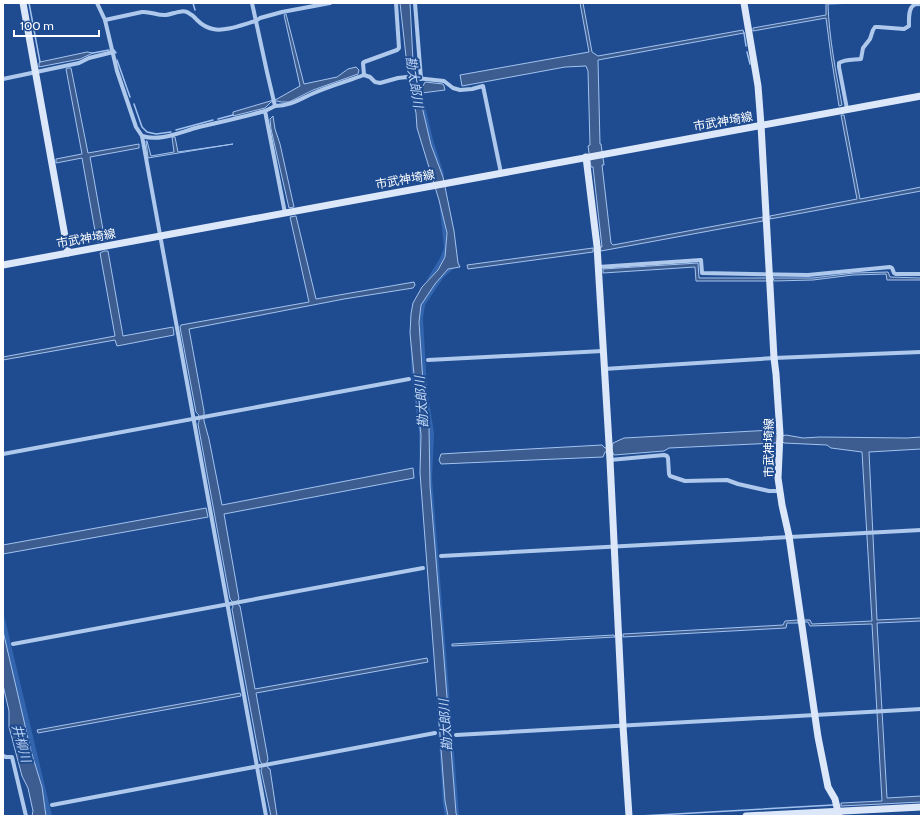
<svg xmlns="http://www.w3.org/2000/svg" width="924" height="819" font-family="Cabin,'Noto Sans JP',sans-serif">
<rect width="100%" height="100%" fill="#1f4c91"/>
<g fill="#3265ae">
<polygon points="422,93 433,140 444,174 443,177 431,145 420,98"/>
<path d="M439,200C444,222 454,250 438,270C435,274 430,278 426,281L440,258L444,248Z"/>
<polygon points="454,268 443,278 425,305 423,318 427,389 434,433 432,479 459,816 457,816 456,813 443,646 430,486 429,428 423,383 419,322 421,305 435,284 448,269"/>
<polygon points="410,333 415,385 421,435 420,473 419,432 412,380"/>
<polygon points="3,611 52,816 46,816 42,787 31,751 3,631"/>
<polygon points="434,659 445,801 448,816 445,816 443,804"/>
</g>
<g fill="#3d5d90" stroke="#a3c3ef">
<polygon points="400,3 410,3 413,61 415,77 418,87 421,88 423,86 425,82 443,84 444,86 445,90 422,93 420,98 431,145 443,177 454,231 458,263 460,267 448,269 435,284 421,305 419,322 423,383 429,428 430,486 443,646 456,813 457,816 448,816 445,801 420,473 421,435 415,385 410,333 411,314 413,303 422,287 438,270 445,257 447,233 439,200 417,128 416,113 409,83"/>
<polygon points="580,3 583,3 592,52 598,56 743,30 744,33 598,60 600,144 601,144 604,165 602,165 611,243 613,245 763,217 763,221 601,251 600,247 602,247 593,167 591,167 588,146 590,145 588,71 586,66 565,67 462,86 460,75 589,52"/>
<path d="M826,3H858L828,4C829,38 836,72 842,105L839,106L831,56L826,18L753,31V28L826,15Z"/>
<polygon points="286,14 304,84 337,77 348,69 356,67 359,70 358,74 313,90 289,102 281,102 277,101 271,102 265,108 233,116 233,112 277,99 300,86 284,15"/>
<polygon points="87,52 93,53 80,59 39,67 39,63 40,62"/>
<polygon points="68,68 71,68 88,153 139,144 139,148 90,157 105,241 97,242 82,158 56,163 56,159 82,154 66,69"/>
<polygon points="841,115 844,115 860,199 921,187 921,191 770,219 770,216 857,199"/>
<polygon points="273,116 275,129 280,144 294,207 289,208 271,129 270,119"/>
<polygon points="172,137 175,137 178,152 233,144 148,158 146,141 147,141 151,156 174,152"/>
<path d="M296,216L316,299L414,282L415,285L413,288L344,299L189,329L204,411V421L209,439L222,505L413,468L414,478L224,514L239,599L238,600L239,606H240L255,689L427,658L428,662L256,693L268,759L267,762L268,768L270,769L277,816H271L261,770C263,767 262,763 260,761L232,609L233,607L232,601L230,599L198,424C200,420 200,415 196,412L180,327L181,325L309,302L290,217Z"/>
<polygon points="593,248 593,252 468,269 467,265"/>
<polygon points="104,251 108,251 123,336 173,327 174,335 117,346 115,340 3,360 3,357 115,336 100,253"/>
<polygon points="698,263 699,278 767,278 767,281 696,281 695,267 603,273 603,269"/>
<polygon points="888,272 890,277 921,278 921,280 887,280 886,274 853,275 813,280 774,281 773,278 813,278 854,273"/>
<polygon points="773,430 778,435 782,436 786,435 803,438 820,437 907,438 921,437 921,449 869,452 877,620 921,618 921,621 877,623 887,798 921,796 921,802 841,806 841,803 882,801 872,624 810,626 808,622 805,622 804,620 810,620 812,624 872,621 862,452 831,448 827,445 784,443 782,441 777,441 776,443 669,448 664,451 614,455 612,451 605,452 603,457 441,464 439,460 441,454 457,453 602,445 605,448 612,447 613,443 624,438"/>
<polygon points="206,508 208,517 3,554 3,545"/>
<polygon points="798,620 798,623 787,623 786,628 623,637 623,634 783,625 785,621"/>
<polygon points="3,631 31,751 42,787 46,816 32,816 33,811 28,788 22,776 9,727 9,711 3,685"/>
<polygon points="614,635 615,637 452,646 452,644"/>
<polygon points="240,693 241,696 38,733 37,730"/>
</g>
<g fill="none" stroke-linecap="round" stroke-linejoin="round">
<g stroke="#a3c3ef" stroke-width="1.5">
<polyline points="29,3 40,62"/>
<polyline points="193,3 195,10"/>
<polyline points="744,33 746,46"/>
<polyline points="114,50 116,53"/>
<polyline points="747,52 750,64"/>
<polyline points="93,53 109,50"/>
<polyline points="117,60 130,97"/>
<polyline points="134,104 142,127 147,132 156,134 171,132"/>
<polyline points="218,119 233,115"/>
<polyline points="176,130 213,120"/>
<polyline points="640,816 833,805"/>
</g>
<g stroke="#afc9ed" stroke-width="4">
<polyline points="97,3 105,20 117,71 136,127 142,136 266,816"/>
<polyline points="252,3 267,72 275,106 265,111 285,213"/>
<polyline points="415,3 421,79"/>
<path d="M105,20L142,12C150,11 158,16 166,15C174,14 183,8 190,14C193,15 195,18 197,20C201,24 208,28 213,29C225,32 244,24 256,21L260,18L282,12L330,3"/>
<polyline points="364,75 363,63 364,62 397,50 399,48 396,3"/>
<polyline points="3,79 79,63 89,58 113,52"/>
<path d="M275,106C291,106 300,99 314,93C330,86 348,81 364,75L370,77L375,82L380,83L398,78L407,77L444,81L453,88L460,90L472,89L483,86L501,173"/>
<path d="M847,109L839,67V63C845,59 854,60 861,59L863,48L870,39L873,30L875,27H878L904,29L909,26C909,20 908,8 914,5C915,4 919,4 921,4"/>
<path d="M142,136C160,142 180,132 199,127C221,122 243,117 265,111"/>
<polyline points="598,267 701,260 702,273 808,275 890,267 892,268 894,273 896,274 921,274"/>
<polyline points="428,360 603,351"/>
<polyline points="604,369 774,358 921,352"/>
<polyline points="3,454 409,379"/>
<polyline points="610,460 664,455 667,456 668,458 669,474 670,476 685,481 727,480 738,484 769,491 779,491"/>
<polyline points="441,556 921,530"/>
<polyline points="13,644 423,568"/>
<polyline points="456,735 921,709"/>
<polyline points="3,756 6,757 12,757 26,816"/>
<polyline points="52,805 435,733"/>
</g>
<g stroke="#dce8fa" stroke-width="7">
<polyline points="23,3 68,253"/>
<polyline points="744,3 758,86 761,125 774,358 776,374 780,434 778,478 782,505 789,536 818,737 828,787 835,799 839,816"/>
<polyline points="586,157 597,246 610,460 623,726 629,816"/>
<polyline points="3,265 921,96"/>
<polyline points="746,816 921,807"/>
</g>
</g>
<g text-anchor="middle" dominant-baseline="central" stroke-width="4" stroke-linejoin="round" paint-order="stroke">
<g font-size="12" fill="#fff" stroke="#1f4c91">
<text transform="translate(723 121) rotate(-10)">市武神埼線</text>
<text transform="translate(405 179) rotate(-10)">市武神埼線</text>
<text transform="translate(86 238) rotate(-10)">市武神埼線</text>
<text transform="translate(768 448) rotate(-90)">市武神埼線</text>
</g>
<g font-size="13" font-style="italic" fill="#bcd3f4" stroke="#1f4c91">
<text transform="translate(415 82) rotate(81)">勘太郎川</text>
<text transform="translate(421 402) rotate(-94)">勘太郎川</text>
<text transform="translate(445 725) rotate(-94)">勘太郎川</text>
<text transform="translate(22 743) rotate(75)">井柳川</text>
</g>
</g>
<rect width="924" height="819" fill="none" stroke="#ffffff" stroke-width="8"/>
<path d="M14 30v6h85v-6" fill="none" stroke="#ffffff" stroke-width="2"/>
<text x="20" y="30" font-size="12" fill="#ffffff" stroke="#1f4c91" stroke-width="3" paint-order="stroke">100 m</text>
</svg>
